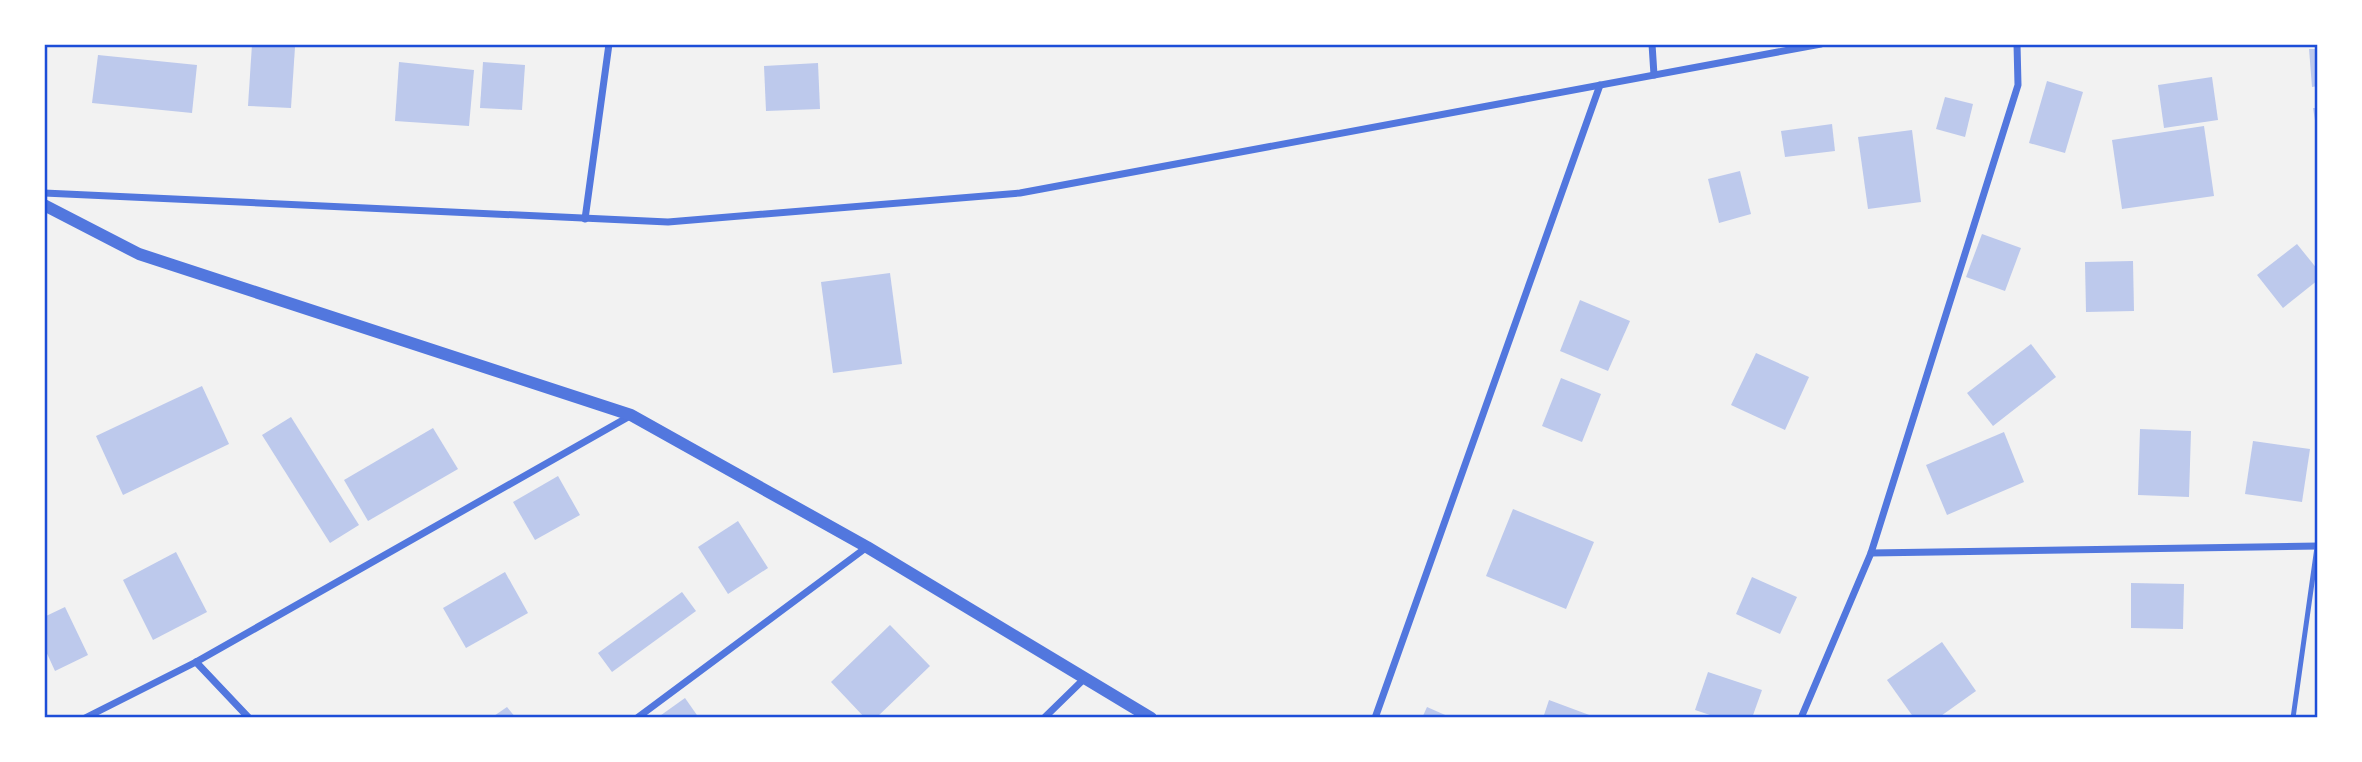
<svg xmlns="http://www.w3.org/2000/svg" width="2362" height="762" font-family="'IBM Plex Sans',sans-serif">
<rect width="100%" height="100%" fill="#f2f2f2"/>
<g fill="#bdc9ec">
<polygon points="252,44 295,47 291,108 248,106"/>
<polygon points="2309,49 2318,49 2318,86 2312,87"/>
<polygon points="98,55 197,65 192,113 92,103"/>
<polygon points="399,62 474,70 469,126 395,121"/>
<polygon points="483,62 525,65 522,110 480,108"/>
<polygon points="818,63 820,109 766,111 764,66"/>
<polygon points="2212,77 2218,120 2164,128 2158,85"/>
<polygon points="2047,81 2083,92 2065,153 2029,143"/>
<polygon points="1945,97 1973,104 1965,137 1936,129"/>
<polygon points="2313,108 2318,108 2318,133 2317,133"/>
<polygon points="1832,124 1835,151 1785,157 1781,131"/>
<polygon points="2204,126 2214,196 2122,209 2112,140"/>
<polygon points="1912,130 1921,202 1868,209 1858,137"/>
<polygon points="1740,171 1751,214 1719,223 1708,179"/>
<polygon points="1982,234 2021,248 2005,291 1966,277"/>
<polygon points="2297,244 2318,270 2318,280 2283,308 2257,275"/>
<polygon points="2133,261 2134,311 2086,312 2085,262"/>
<polygon points="890,273 902,364 833,373 821,282"/>
<polygon points="1580,300 1630,321 1608,371 1560,351"/>
<polygon points="2031,344 2056,377 1993,426 1967,393"/>
<polygon points="1756,353 1809,377 1785,430 1731,405"/>
<polygon points="1561,378 1601,394 1582,442 1542,426"/>
<polygon points="202,386 229,444 123,495 96,436"/>
<polygon points="291,417 359,525 330,543 262,435"/>
<polygon points="433,428 458,469 368,521 344,480"/>
<polygon points="2140,429 2191,431 2189,497 2138,495"/>
<polygon points="2004,432 2024,482 1947,515 1926,465"/>
<polygon points="2253,441 2310,449 2302,502 2245,494"/>
<polygon points="558,476 580,515 535,540 513,502"/>
<polygon points="1513,509 1594,542 1566,609 1486,576"/>
<polygon points="738,521 768,568 728,594 698,547"/>
<polygon points="176,552 207,612 153,640 123,580"/>
<polygon points="505,572 528,613 466,648 443,608"/>
<polygon points="1752,577 1797,597 1780,634 1736,614"/>
<polygon points="2131,583 2184,584 2183,629 2131,628"/>
<polygon points="682,592 696,611 612,672 598,653"/>
<polygon points="65,607 88,655 55,671 44,647 44,617"/>
<polygon points="890,625 930,666 876,718 865,718 831,682"/>
<polygon points="1942,642 1976,691 1938,718 1914,718 1887,680"/>
<polygon points="1708,672 1762,690 1752,718 1719,718 1695,710"/>
<polygon points="685,698 699,718 657,718"/>
<polygon points="1549,700 1592,716 1591,718 1543,718"/>
<polygon points="507,707 516,718 491,718"/>
<polygon points="1427,707 1452,718 1422,718"/>
</g>
<g fill="none" stroke-linecap="round" stroke-linejoin="round">
<polyline stroke="#5277de" stroke-width="5" points="2293,718 2318,540"/>
<g stroke="#5277de" stroke-width="7">
<polyline points="1652,44 1654,75"/>
<polyline points="44,193 668,222 1020,193 1821,44"/>
<polyline points="585,219 609,44"/>
<polyline points="1871,553 2318,546"/>
<polyline points="196,662 249,718"/>
<polyline points="85,718 196,662 630,416"/>
<polyline points="637,718 867,547"/>
<polyline points="1044,718 1085,678"/>
<polyline points="1375,718 1600,85"/>
<polyline points="1801,718 1871,553 2018,85 2017,44"/>
</g>
<polyline stroke="#5277de" stroke-width="12" points="44,205 139,254 631,415 867,547 1151,718"/>
</g>
<rect width="2362" height="762" fill="none" stroke="#ffffff" stroke-width="91"/>
<rect x="46" y="46" width="2270" height="670" fill="none" stroke="#1d4ed8" stroke-width="2.5"/>
</svg>
